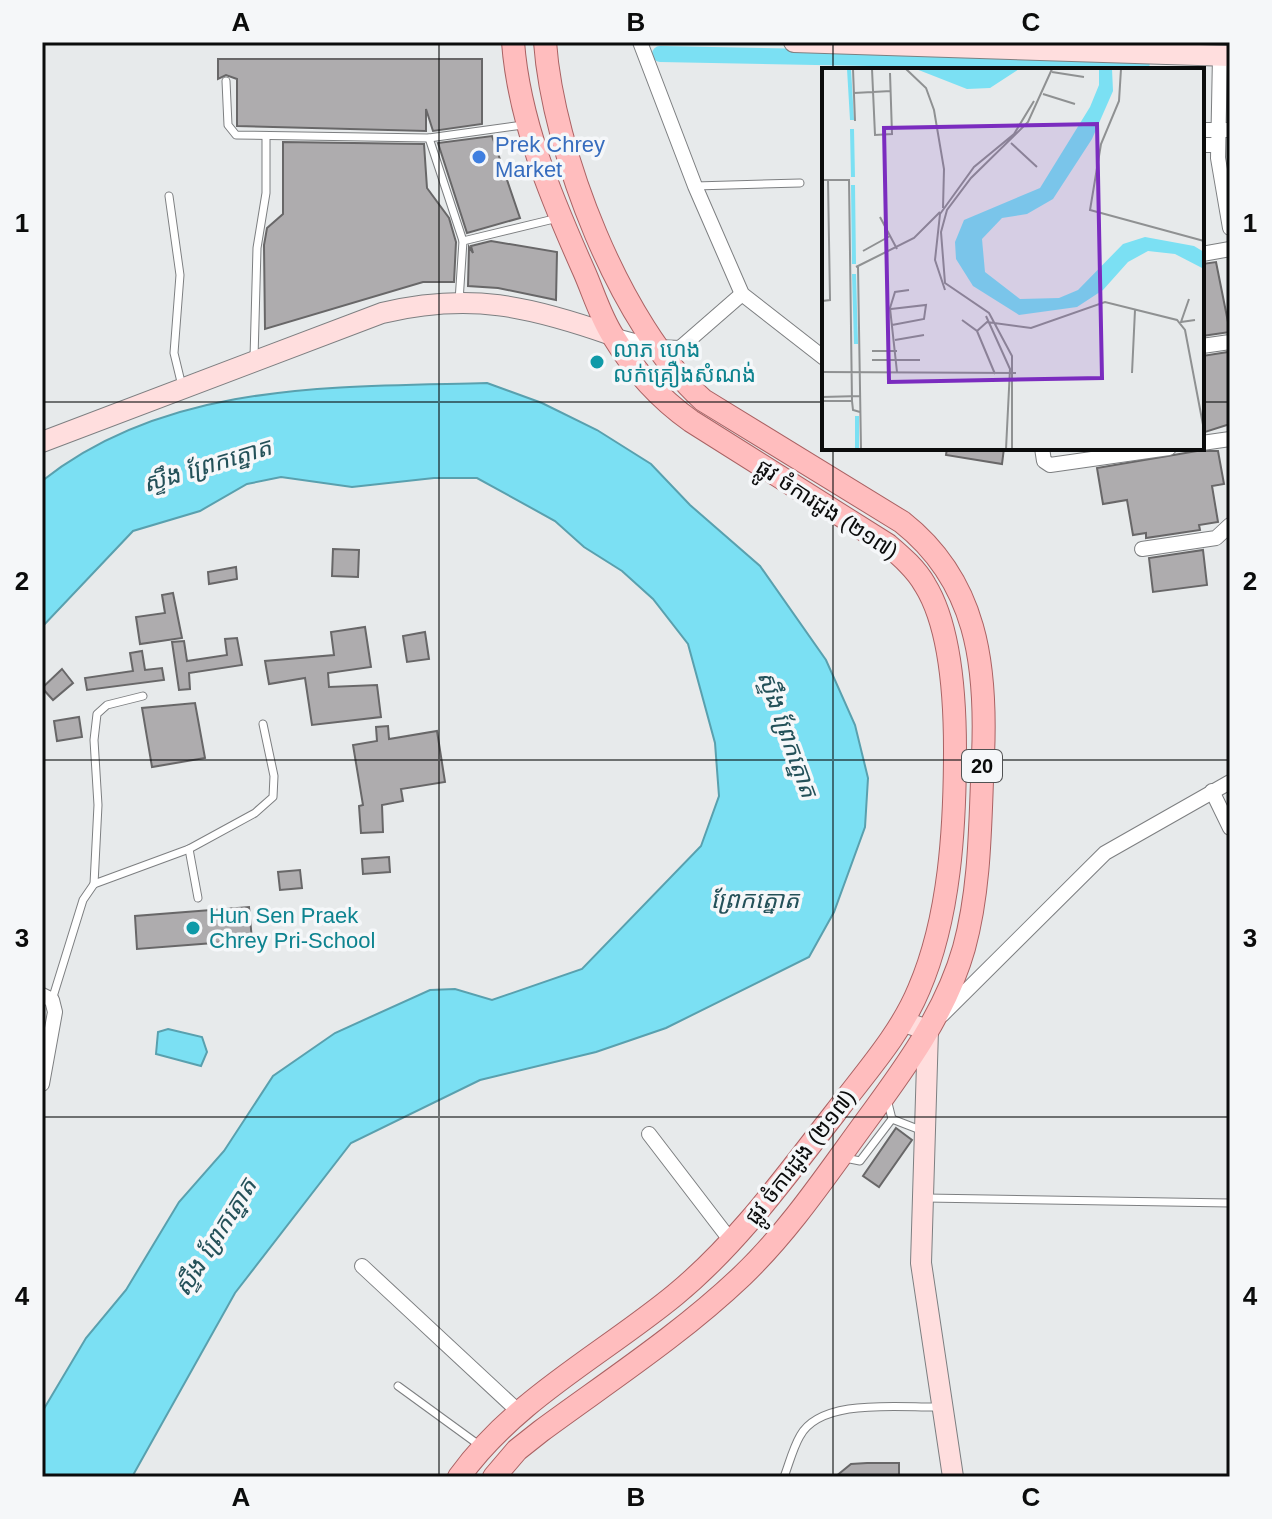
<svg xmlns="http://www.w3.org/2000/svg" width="1272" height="1519" font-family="Helvetica,'Noto Sans Khmer',sans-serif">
<rect width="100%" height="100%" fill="#e7eaeb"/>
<g fill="#7be0f3" stroke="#59a0ae" stroke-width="2">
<path d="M487,383L542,403L597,430L651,464L690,505L760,566L826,660L855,725L868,778L865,827L834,912L809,957L666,1028L596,1052L480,1080L351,1143L235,1293L132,1477H42V1412L86,1338L126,1290L179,1202L224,1151L273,1076L335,1033L430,990L455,989L492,1000L582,969L701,846L719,796L715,743L688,644L653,599L622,571L584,547L555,521L477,478H434L352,487L281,477L247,484L200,511L133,531L42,627V481C168,381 335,387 487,383Z"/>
<polygon points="168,1029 202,1037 207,1052 201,1066 156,1054 158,1032"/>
</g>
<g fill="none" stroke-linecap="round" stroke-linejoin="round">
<polyline stroke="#7be0f3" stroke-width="16" points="660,54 1142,63"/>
</g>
<g fill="#aeacae" stroke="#686768" stroke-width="2">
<polygon points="218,59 482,59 482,124 433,131 426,109 426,131 237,126 237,79 226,75 218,79"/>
<polygon points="492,136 520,218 467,233 438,143"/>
<polygon points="283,142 424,144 427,188 449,218 456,242 454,282 423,282 265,329 264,245 267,228 283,214"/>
<polygon points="491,241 557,252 556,300 498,288 468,286 469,247 473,253 471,246"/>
<polygon points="1216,262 1230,332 1202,336 1202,264"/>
<polygon points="1228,352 1230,424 1202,433 1202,356"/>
<polygon points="947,448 1004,448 1002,464 946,455"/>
<polygon points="1197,451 1218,451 1224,484 1212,486 1218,522 1199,525 1200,530 1146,538 1146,533 1133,535 1127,500 1103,504 1097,468"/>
<polygon points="333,549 359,550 358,577 332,576"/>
<polygon points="1203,550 1207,585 1153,592 1149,558"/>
<polygon points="236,567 237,579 209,584 208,572"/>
<polygon points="173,593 182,638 140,644 136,617 165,613 162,595"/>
<polygon points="365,627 371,667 328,673 329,687 377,685 381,717 312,725 305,678 269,684 265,661 334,655 331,632"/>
<polygon points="425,632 429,659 407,662 403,636"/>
<polygon points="237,638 242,665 189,673 190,689 179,690 172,642 184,641 187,661 227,655 225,639"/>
<polygon points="142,651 145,670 162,668 164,680 87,690 85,678 133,671 130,653"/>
<polygon points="62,669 73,683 53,700 42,688"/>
<polygon points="195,703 205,758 152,767 142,708"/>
<polygon points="79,717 82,737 57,741 54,721"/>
<polygon points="388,726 389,739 437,731 445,782 401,789 403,801 382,805 383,832 361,833 359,806 363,805 353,745 377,741 376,727"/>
<polygon points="389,857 390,872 363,874 362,859"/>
<polygon points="300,870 302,888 280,890 278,872"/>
<polygon points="249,907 252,940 137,949 135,916"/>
<polygon points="896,1128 912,1140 879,1187 863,1176"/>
<polygon points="867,1463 899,1463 899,1477 835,1477 851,1464"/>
</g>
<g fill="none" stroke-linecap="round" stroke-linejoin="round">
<g stroke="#7d7f81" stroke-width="9">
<g id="lane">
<polyline points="226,81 228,125 236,135 429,138 523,125"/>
<polyline points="429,138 463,241 459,301"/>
<polyline points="695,186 800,183"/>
<polyline points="169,196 180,275 174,353 182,386"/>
<polyline points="463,241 558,218"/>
<polyline points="254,358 257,248 266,193 266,137"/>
<polyline points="189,849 198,898"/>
<polyline points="94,884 98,805 94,740 97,714 107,705 143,696"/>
<polyline points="52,1000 83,900 94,884 189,849 255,813 273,797 274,776 263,724"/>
<polyline points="892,1119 923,1131"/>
<polyline points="845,1158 860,1161 892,1119 887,1099"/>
<polyline points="926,1198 1230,1203"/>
<polyline points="398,1386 479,1445"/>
<path d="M784,1477C789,1464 793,1448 800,1436C821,1397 902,1408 940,1407"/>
</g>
</g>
<g stroke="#7d7f81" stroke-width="16">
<g id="street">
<polyline points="640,42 695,186 742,294 824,358"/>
<polyline points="1220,56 1218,158 1230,228"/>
<polyline points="1202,130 1230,130"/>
<polyline points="1202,145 1218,145"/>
<polyline points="1202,254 1230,249"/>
<polyline points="612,335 657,347 680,348 742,294"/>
<polyline points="1202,346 1230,342"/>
<polyline points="1202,443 1230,439"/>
<polyline points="1042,448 1044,461 1050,465 1169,448"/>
<polyline points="1142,549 1216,538 1230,525"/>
<polyline points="1212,791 1230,828"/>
<polyline points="42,995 52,1000 55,1012 42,1084"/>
<polyline points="942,1015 1105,853 1230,782"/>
<polyline points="649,1134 731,1241"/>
<polyline points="362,1266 518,1411"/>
</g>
</g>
<g stroke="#7d7f81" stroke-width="22">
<g id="secondary">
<polyline points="794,42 1230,56"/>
<path d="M42,442L382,313C470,292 529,306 612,335"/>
<polyline points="904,1022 928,1030 921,1263 953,1477"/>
</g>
</g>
<g stroke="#aa6263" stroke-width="24">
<g id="primary">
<path d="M459,1477C515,1399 602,1355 675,1295C738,1243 785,1177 835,1113C865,1073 900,1035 919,989C950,917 955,827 955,750C955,702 951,627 925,585C916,569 902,557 888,545L691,421C660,399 633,369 613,336C600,316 593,291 583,269C551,197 519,121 513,42"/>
<path d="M494,1477L517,1450L541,1431C609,1381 681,1334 742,1276C790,1230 827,1174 866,1121C905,1068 946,1012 964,948C981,886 980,820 983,756C987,665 977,581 902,522L703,400C620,325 553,152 545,42"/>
</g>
</g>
<use href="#lane" stroke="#fff" stroke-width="7"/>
<use href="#street" stroke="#fff" stroke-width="14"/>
<use href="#secondary" stroke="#ffdede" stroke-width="20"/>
<use href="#primary" stroke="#ffbdbe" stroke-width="22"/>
</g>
<path fill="none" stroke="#0b0c0c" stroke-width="2" stroke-opacity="0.55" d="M439,42V1477M833,42V70M42,402H824M1202,402H1230M833,448V1477M42,760H1230M42,1117H1230"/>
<circle fill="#3f7fe0" stroke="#f5f7f9" stroke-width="3" cx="479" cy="157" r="8"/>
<g fill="#0f9aa8" stroke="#f5f7f9" stroke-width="3">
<circle cx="597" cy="362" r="8"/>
<circle cx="193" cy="928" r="8"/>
</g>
<g text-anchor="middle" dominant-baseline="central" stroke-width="7" stroke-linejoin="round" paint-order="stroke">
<rect fill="#f5f7f9" stroke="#515253" stroke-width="2" x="962" y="750" width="40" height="32" rx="6"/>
<g font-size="20" font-weight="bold" fill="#0b0c0c">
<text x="982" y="766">20</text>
</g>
<g font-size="22" fill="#366cbe" stroke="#f5f7f9" text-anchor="start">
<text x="495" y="144">Prek Chrey<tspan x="495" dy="25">Market</tspan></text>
</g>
<g font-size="22" fill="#0d838f" stroke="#f5f7f9" text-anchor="start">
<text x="613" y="349">លាភ ហេង<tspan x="613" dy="25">លក់គ្រឿងសំណង់</tspan></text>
<text x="209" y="915">Hun Sen Praek<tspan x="209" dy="25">Chrey Pri-School</tspan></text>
</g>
<g font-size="22" fill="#0b0c0c" stroke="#f5f7f9">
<text transform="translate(827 509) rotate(33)">ផ្លូវ ចំការដូង (២១៧)</text>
<text transform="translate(800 1157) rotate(-52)">ផ្លូវ ចំការដូង (២១៧)</text>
</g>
<g font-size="24" font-style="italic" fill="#245159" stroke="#f5f7f9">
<text transform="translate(207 465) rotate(-17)">ស្ទឹង ព្រែកត្នោត</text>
<text transform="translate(788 734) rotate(70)">ស្ទឹង ព្រែកត្នោត</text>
<text x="755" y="899">ព្រែកត្នោត</text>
<text transform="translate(215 1237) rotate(-58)">ស្ទឹង ព្រែកត្នោត</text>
</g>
</g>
<g transform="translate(822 68)">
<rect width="382" height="382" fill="#e7eaeb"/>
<path d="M94,1H197L168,20L145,21ZM277,1H290L291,23L270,71L231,131L205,146L180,150L160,171L163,204L198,231L237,230L256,222L301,176L323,169L372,178L382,184V201L353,186L326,183L306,194L281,222L255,239L197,247L151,218L134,191L133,174L142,152L218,120L268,39L277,17Z" fill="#7be0f3"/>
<path fill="none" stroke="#7be0f3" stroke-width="4" d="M27,1L30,52M30,61L31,109M31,117L32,196M32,206L34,276M35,348V381"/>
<path fill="none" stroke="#8f9192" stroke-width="2" d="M31,1L33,53M50,1L53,67L70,66L68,5M84,1L104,20L112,42L122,101L121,140M299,1L297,33L279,76L268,142L382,173M230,4L262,9M32,25L69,23M221,26L253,36M189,75L215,99M0,112H27L30,333L31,342L38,344M58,149L75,181M41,183L68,168M34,199L92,170L118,144M36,199L39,381M123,222L113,192L118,146L152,99L192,66L212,33M367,231L359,254L373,252M0,233L8,232L6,112M69,241L104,237L102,251L70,257M164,248L188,301L184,381M140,252L155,263L173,306M155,263L165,254L209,260L283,234L355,252L363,262L382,362M73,272L102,267M50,283H75M50,292H98M0,304L194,305M75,304L68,240L73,224L87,222M310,305L313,242M0,329L38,328M0,333H31M190,381V288L167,245L123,215L119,164L125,142L149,110L206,54L230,1"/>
<path fill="#7b2cbf" fill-opacity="0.15" stroke="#7b2cbf" stroke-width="4" d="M275,56L280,310L67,314L62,60Z"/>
<rect width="382" height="382" fill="none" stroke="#0b0c0c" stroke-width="4"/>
</g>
<rect width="1272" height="1519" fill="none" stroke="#f5f7f9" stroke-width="88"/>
<rect x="44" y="44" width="1184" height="1431" fill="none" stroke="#0b0c0c" stroke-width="3"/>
<g font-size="26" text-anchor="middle" font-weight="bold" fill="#0b0c0c">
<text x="241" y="31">A</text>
<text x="636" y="31">B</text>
<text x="1031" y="31">C</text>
<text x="22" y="232">1</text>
<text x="1250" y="232">1</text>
<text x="22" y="590">2</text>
<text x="1250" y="590">2</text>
<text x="22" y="947">3</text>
<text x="1250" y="947">3</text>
<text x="22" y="1305">4</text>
<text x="1250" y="1305">4</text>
<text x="241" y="1506">A</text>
<text x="636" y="1506">B</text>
<text x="1031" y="1506">C</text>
</g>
</svg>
